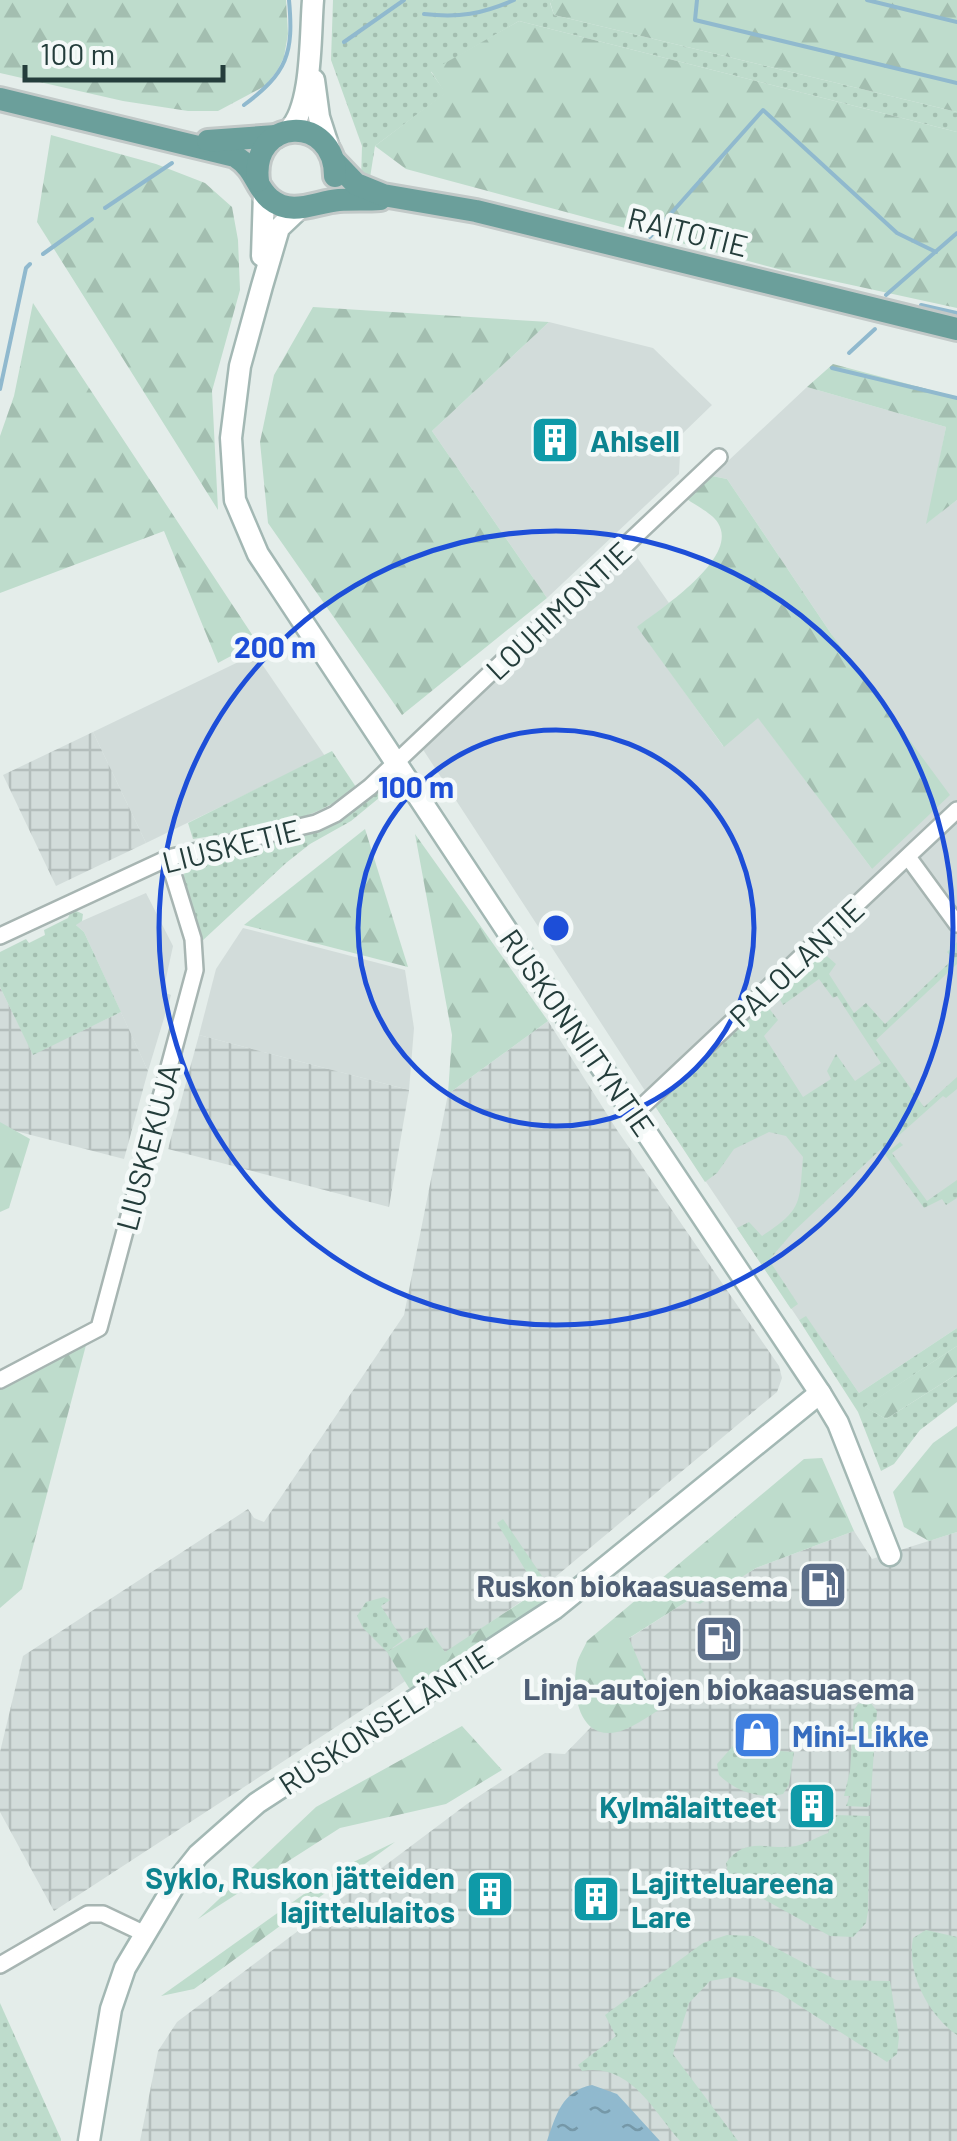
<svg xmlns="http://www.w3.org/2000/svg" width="957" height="2141" font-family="Barlow,sans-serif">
<defs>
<pattern id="industrial-grid" width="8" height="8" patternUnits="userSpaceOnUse" patternTransform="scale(2.5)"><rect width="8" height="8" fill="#d2dcda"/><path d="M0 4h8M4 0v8" fill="none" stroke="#b4bebc"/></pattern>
<pattern id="grass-dots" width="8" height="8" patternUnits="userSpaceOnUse" patternTransform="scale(2.5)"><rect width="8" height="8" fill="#bedccc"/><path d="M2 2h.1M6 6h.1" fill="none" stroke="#a3beb0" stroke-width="1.8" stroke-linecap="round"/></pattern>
<pattern id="forest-firs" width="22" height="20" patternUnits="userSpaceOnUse" patternTransform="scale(2.5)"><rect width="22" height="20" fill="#bedccc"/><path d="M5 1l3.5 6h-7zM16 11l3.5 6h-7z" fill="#a3beb0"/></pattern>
<pattern id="water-ripples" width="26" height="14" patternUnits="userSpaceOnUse" patternTransform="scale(2.5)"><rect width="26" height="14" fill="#90b9ce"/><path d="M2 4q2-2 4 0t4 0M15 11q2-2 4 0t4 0" fill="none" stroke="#7598a8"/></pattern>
</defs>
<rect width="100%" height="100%" fill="#e4edea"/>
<g fill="#d2dcda">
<polygon points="549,322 653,348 712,405 681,435 679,474 547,598 432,431"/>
<polygon points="807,387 946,427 928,522 957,500 957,1328 859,1393 806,1317 799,1320 655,1106 422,748 632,550 669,603 638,627 723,746 758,717 872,869 832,635 727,479 712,476"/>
<polygon points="255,654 325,756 146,843 93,732"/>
<polygon points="146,893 173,946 163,992 171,995 148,1071 84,932 75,924"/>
<polygon points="243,928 405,970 414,1028 409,1090 199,1035 216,969"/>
</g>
<g fill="url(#industrial-grid)">
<polygon points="93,732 146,843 56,886 3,775"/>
<polygon points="0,987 33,1054 121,1012 148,1071 124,1159 0,1127"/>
<polygon points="548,1021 617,1130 779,1366 782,1378 777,1392 548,1583 385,1695 54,1911 0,1812 0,1752 23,1656 248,1509 254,1518 264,1522 404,1315 448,1094"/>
<polygon points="199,1035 409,1090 389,1207 168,1149"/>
<polygon points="854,1531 872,1559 957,1532 957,2141 140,2141 158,2051 177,2022 467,1804 545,1753 565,1754 592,1726 652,1694 628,1639 689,1600 700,1603 756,1568"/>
</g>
<g fill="url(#grass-dots)">
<polygon points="333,0 553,0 550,3 554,15 957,112 957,132 519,21 431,72 446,93 375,146 369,184 361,181 362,146 331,60"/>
<path d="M332,751L356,787C311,826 250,829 193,839L188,823Z"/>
<path d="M384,784H396L351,821L310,844L286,863L201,942C194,918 174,880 190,858L298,838L327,826Z"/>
<polygon points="72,909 83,914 82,921 76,925 84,932 121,1012 33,1055 0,987 0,952 26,939 29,943 45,935 44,930 68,918"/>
<path d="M957,942V964L876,1040L924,1107L957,1077V1089L946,1098L943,1096L886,1147L890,1150L900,1142L903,1145L892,1153L927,1201L957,1180V1198L946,1205L942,1199L924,1208L881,1149L793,1232L769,1260L798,1304L791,1309L737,1228L749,1222L762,1236C803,1209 799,1204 803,1157L786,1136L769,1132L734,1149L717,1173L705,1182L655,1106L761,1004L768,1007L778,1020L764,1036L803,1097L831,1079L827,1071L836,1054L855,1081L881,1063L837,996L833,998L819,979L783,1005L775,991L820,950L836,964L829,974L854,1013L866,1003L885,1024L953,959L947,952Z"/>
<polygon points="806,1316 859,1393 957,1328 957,1346 865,1407 886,1419 957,1374 957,1402 920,1430 894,1464 881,1471 858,1412 799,1320"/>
<polygon points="384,1597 390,1600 381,1606 403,1640 387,1652 363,1628 357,1616 366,1602"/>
<polygon points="870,1702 877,1711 870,1805 867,1807 846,1806 850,1796 844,1796 850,1771 854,1710 858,1704"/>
<path d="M741,1737L753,1750L766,1738L780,1751L794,1752L789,1785L783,1794C761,1800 735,1791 719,1775L717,1764Z"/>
<path d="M835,1815L870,1816L868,1911L866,1923L853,1937L830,1936L729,1880L726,1863C746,1835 769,1851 796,1846C807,1843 818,1837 828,1833Z"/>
<path d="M926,1930L957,1937V2035C929,2016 906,1973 913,1938Z"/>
<path d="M727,1935L753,1936L836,1980L890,1981L899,2037L897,2054L887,2062L778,1992L733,1977L710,1981L689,2003L673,2054L738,2141H680C652,2109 630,2063 582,2071L578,2065L616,2036L605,2015L703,1943Z"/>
<polygon points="0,2003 61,2139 61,2141 0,2141"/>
</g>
<g fill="url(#forest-firs)">
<polygon points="0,0 286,0 288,34 284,57 277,71 265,86 218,111 188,111 123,101 0,73"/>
<polygon points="553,0 957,0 957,112 554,15 550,2"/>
<polygon points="519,21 957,132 957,308 778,269 406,169 375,146 445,93 431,71"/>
<polygon points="51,135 156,164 205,183 232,207 238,240 240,290 212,391 218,510 37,222"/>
<polygon points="33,303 257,642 218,663 164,531 0,593 0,436 14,396"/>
<polygon points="313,307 549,322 432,431 547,598 402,715 268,523 260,442 274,375"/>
<polygon points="833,364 957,397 957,500 926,524 946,427 807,387"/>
<path d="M712,476L727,479L832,635L950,795L872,869L758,718L724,747L637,627C660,609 740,558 718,523C712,513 696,506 687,499Z"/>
<polygon points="365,829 408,967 244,925"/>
<polygon points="415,834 548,1021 448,1094 452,1035"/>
<polygon points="0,1122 30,1139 9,1208 0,1212"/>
<polygon points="86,1345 22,1589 0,1608 0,1389"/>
<polygon points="957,1346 957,1374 886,1419 864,1407"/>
<polygon points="957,1426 957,1532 929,1541 904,1527 893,1492 933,1443"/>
<path d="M822,1458L854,1531L756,1568L700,1604L689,1600L629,1638L659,1710C647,1717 631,1729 617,1732C578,1741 571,1690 577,1663C579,1656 584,1648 587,1641L804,1459Z"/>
<polygon points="503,1519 557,1598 416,1690 409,1688 387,1652 427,1627 445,1652 538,1591 497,1523"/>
<polygon points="462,1726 502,1770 446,1804 340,1828 198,1919 316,1807"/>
<polygon points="395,1842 194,1989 161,1996 339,1869"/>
</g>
<path fill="url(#water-ripples)" d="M592,2085L617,2094L660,2141H547C556,2115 562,2091 592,2085Z"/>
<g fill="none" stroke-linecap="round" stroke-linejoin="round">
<g stroke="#90b9ce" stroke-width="4">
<polyline points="697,0 695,20 957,83"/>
<polyline points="867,0 957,22"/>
<path d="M424,14C459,18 482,14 514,0"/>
<polyline points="344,42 404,0"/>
<path d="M244,105C287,73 294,54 289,0"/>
<polyline points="105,208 172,163"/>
<polyline points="650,237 763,110 897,233 936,252"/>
<polyline points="43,254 92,219"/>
<polyline points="886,295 957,233"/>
<polyline points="921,305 957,313"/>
<polyline points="849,353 875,329"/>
<polyline points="832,368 957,398"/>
<polyline points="0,389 26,268 30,264"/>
</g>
<g stroke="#a7b5b2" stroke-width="20">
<g id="street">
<polyline points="908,857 957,924"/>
<polyline points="0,936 168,858 316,823 335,814 370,787 719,457"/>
<polyline points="634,1114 957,810"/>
<polyline points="0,1380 99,1328 195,970 193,939 168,858"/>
<polyline points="0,1965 88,1914 103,1914 143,1933"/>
</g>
</g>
<g stroke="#a3b8b4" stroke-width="25">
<g id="secondary">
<polyline points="314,80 319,117 330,151"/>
<path d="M288,131C313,108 310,34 313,0"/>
<polyline points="299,209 279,228 262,286 240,366 231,438 235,500 258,554 525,958 634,1114 820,1393 838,1423 890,1555"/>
<polyline points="262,256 264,193"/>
<polyline points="89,2141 111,2009 125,1968 175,1884 198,1855 257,1803 554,1609 820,1393"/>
</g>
</g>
<g stroke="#c2c9c8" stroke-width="28">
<g id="primary">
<path d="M0,99L235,156C257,170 254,185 270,199C292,217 315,202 339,200C353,199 366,200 380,199"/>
<polyline points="208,141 276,136"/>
<polyline points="335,162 356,184 383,195 476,211 957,329"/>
<path d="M258,181C250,117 335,113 335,176"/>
</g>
</g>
<use href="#street" stroke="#fff" stroke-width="15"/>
<use href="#secondary" stroke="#fff" stroke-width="20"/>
<use href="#primary" stroke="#6b9f9b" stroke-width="22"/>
</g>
<g fill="none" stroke="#1d4ed8" stroke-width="5">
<circle cx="556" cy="928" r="198"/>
<circle cx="556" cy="928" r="397"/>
</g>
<defs>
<g id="building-square" transform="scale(2.5)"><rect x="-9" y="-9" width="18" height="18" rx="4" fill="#0f9aa8" stroke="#f4f9f8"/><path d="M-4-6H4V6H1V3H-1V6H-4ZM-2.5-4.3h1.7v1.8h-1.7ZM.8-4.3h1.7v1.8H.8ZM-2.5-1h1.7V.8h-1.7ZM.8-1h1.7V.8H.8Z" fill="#fff"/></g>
<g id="fuel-square" transform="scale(2.5)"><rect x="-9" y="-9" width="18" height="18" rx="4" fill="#5c6f8a" stroke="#f4f9f8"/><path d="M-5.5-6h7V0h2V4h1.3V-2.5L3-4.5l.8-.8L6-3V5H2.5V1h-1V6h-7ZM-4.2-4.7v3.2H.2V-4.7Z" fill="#fff"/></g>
<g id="shop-square" transform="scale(2.5)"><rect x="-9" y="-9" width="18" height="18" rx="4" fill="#3f7fe0" stroke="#f4f9f8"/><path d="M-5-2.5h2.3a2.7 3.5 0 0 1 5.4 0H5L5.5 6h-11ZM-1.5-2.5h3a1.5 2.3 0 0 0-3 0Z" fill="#fff"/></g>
</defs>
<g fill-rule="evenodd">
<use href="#building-square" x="555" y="440"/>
<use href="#fuel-square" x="823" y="1585"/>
<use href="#fuel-square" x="719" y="1639"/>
<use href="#shop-square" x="757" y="1735"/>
<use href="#building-square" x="812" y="1806"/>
<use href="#building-square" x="490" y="1894"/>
<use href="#building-square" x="596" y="1899"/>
</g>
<g text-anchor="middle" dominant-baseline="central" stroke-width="9" stroke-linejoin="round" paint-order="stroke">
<g font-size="30" fill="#243d3b" stroke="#f4f9f8">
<text transform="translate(688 231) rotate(14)">RAITOTIE</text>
<text transform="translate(558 610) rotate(-43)">LOUHIMONTIE</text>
<text transform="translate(231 845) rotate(-14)">LIUSKETIE</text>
<text transform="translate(796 962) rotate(-43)">PALOLANTIE</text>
<text transform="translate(578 1032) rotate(55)">RUSKONNIITYNTIE</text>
<text transform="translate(147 1147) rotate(-75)">LIUSKEKUJA</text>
<text transform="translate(385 1719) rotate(-33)">RUSKONSELÄNTIE</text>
</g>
<g font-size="30" font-weight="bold" fill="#0d838f" stroke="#f4f9f8" text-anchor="start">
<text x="590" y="440">Ahlsell</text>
<text x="777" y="1806" text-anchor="end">Kylmälaitteet</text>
<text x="455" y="1877" text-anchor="end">Syklo, Ruskon jätteiden<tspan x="455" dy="34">lajittelulaitos</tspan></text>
<text x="631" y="1882">Lajitteluareena<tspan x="631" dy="34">Lare</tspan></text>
</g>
<g font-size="30" font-weight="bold" fill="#4e5e75" stroke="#f4f9f8" text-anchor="end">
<text x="788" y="1585">Ruskon biokaasuasema</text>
<text x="719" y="1688" text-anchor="middle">Linja-autojen biokaasuasema</text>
</g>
<g font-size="30" font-weight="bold" fill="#366cbe" stroke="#f4f9f8" text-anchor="start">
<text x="792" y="1735">Mini-Likke</text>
</g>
</g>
<circle cx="556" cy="928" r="15" fill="#1d4ed8" stroke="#f4f9f8" stroke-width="5"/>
<g font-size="30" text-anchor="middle" font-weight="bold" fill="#1d4ed8" stroke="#f4f9f8" stroke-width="9" stroke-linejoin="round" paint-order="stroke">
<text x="275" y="658">200 m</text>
<text x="416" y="798">100 m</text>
</g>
<path d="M25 65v15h198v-15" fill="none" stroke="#243d3b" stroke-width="5"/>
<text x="40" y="65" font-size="30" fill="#243d3b" stroke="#f4f9f8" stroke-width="8" paint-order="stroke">100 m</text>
</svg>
